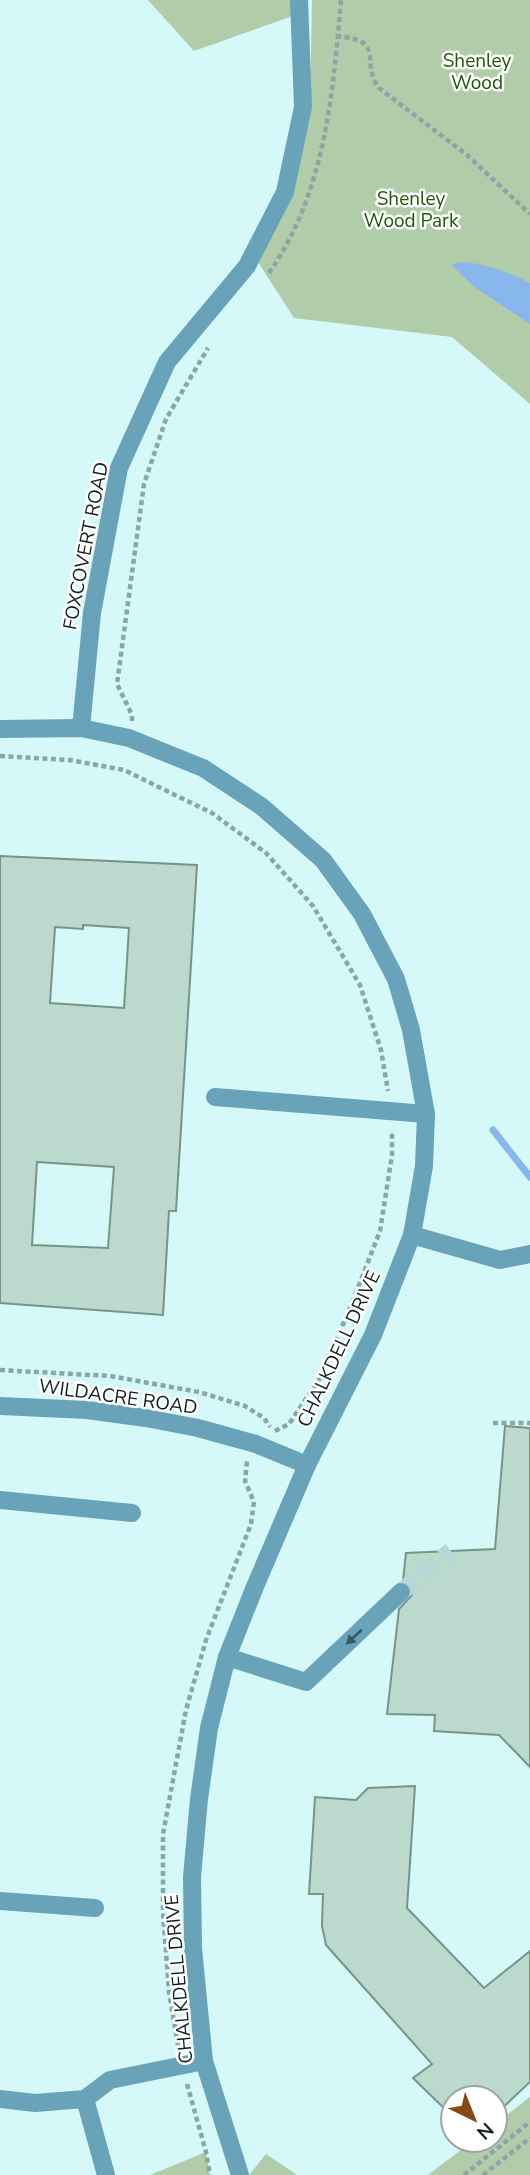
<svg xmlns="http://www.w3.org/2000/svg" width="530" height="2175" font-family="'Nunito Sans',sans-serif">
<rect width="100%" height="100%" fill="#d4f9f8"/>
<g fill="#b1cca9">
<polygon points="148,0 299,0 301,13 194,51"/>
<polygon points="312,0 530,0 530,404 452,337 294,318 256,259 310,106"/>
<polygon points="530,2097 530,2175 428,2175 474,2140 495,2140 495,2124"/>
<polygon points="206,2152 210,2175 150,2175"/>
<polygon points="266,2154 297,2175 249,2175"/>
</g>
<path fill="#87b7ec" d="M460,262C485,263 508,272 530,283V324L476,288L451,265Z"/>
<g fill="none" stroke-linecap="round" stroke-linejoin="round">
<polyline stroke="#87b7ec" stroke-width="7" points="493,1130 530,1177"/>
</g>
<g fill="#bbd9cc" stroke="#779487" stroke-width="2" fill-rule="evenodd">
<path d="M0,856L197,865L176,1211H169L163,1315L0,1303ZM83,925L129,928L124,1008L50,1003L55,927L83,929ZM37,1162L114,1167L108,1248L32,1245Z"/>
<polygon points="505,1426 530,1428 530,1767 499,1735 434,1731 435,1715 387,1714 399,1609 412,1595 410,1585 403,1581 406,1553 495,1549"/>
<polygon points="415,1786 407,1908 484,1988 530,1951 530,2082 495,2115 495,2098 453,2098 453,2117 413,2078 432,2064 326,1945 322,1926 323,1894 309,1894 315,1797 356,1800 368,1788"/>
</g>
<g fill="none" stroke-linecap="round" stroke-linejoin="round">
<polyline stroke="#b7d8d7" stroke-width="18" stroke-dasharray="18 9" stroke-linecap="butt" points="401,1592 451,1551"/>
<g stroke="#89a5a4" stroke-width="4.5" stroke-dasharray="5 3.5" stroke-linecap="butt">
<path d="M336,36C388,40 359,62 379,88L467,155L530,214"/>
<path d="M269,273C325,193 333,94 341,0"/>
<polyline points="132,721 132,715 117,684 144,484 166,419 208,348"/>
<polyline points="0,756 70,760 124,770 212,813 266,853 313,906 360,985 381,1050 388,1091"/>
<polyline points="0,1370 110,1376 199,1392 245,1406 264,1418 270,1427"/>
<polyline points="493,1423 530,1423"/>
<polyline points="275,1431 289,1424 320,1378 350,1308 380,1231 392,1155 392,1131"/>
<polyline points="178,2045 169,1992 163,1912 163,1834 186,1710 206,1640 251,1524 254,1502 245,1481 247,1461"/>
<polyline points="187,2084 206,2152 210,2175"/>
<polyline points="464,2175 530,2122"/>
<polyline points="483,2175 530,2138"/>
</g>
<g stroke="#69a3b9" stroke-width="18">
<polyline points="81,728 92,613 119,468 167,362 247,266 285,192 303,107 299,0"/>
<polyline points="0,729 81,728 129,738 203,768 261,806 323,860 362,914 396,979 411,1030 426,1114 424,1166 412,1235 373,1335 307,1465 254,1589 227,1657 209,1728 199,1799 192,1877 193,1948 204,2061 240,2175"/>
<polyline points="215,1097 426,1114"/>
<polyline points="412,1235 500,1260 530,1254"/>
<polyline points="0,1406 87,1410 146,1418 198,1428 256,1444 307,1465"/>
<polyline points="0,1500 132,1513"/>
<polyline points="227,1657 306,1682 401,1592"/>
<polyline points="0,1901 95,1908"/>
<polyline points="0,2099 35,2103 85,2099 110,2080 204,2061"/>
<polyline points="85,2099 106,2175"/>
</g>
</g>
<defs><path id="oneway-solid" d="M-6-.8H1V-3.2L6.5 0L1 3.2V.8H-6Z" transform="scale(1.75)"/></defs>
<use fill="#385a63" href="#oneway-solid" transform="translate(354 1637) rotate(137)"/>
<g text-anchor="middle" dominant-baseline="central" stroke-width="5" stroke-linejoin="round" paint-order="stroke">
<g font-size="19" fill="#1f5706" stroke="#fff">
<text x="477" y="61">Shenley<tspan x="477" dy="22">Wood</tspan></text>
<text x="411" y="199">Shenley<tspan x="411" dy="22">Wood Park</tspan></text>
</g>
<g font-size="19" fill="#101e1d" stroke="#fff">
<text transform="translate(86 546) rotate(-79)">FOXCOVERT ROAD</text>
<text transform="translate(339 1349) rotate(-65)">CHALKDELL DRIVE</text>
<text transform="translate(118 1397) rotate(8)">WILDACRE ROAD</text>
<text transform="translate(179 1979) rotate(-95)">CHALKDELL DRIVE</text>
</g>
</g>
<g transform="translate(474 2119) rotate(137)"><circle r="33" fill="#ffffff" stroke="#9fa5a5" stroke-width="2"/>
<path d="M0-5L12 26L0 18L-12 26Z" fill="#894813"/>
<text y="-10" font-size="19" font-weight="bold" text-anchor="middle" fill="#101e1d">N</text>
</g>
</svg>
